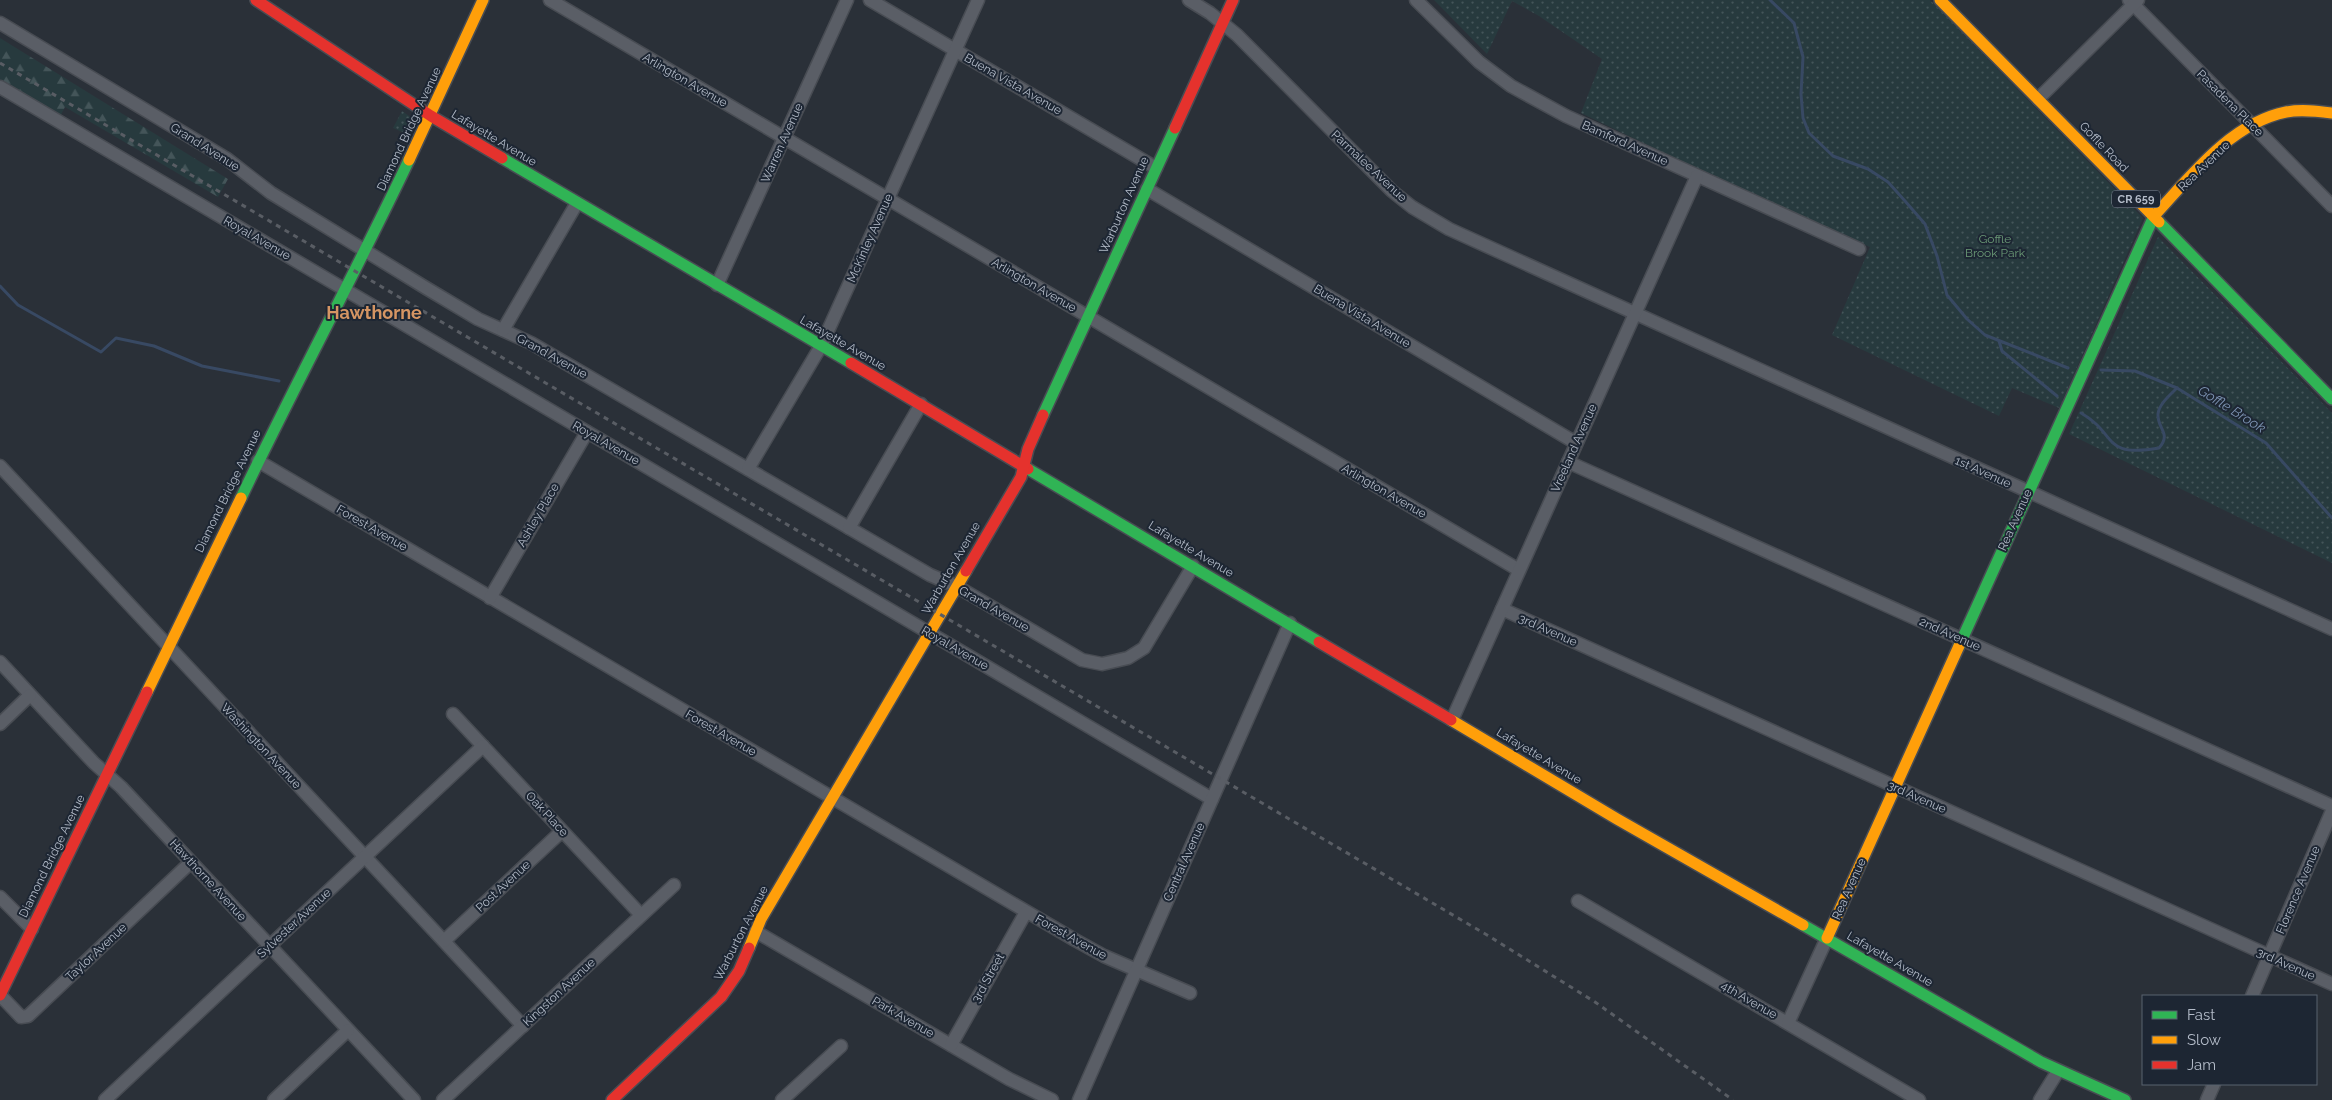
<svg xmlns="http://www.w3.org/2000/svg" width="2332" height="1100" font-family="Raleway,sans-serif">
<defs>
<pattern id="forest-firs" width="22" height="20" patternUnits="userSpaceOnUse" patternTransform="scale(1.25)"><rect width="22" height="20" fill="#273a3e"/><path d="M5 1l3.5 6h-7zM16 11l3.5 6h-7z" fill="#445559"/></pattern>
<pattern id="park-dots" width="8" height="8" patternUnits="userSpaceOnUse" patternTransform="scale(1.25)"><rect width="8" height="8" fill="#273a3e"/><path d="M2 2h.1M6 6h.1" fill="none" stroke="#445559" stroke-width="1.8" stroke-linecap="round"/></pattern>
</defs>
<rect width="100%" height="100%" fill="#2a3038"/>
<polygon fill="url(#forest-firs)" points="0,38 228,179 218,197 65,107 56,124 0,95"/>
<g fill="url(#park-dots)">
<polygon points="1434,0 1930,0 2143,218 2059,408 2012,388 1999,416 1832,335 1870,247 1695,168 1581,113 1602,59 1539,16 1512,1 1487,54"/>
<polygon points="402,111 415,120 409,135 393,128"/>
<polygon points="2158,237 2332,413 2332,563 2069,434"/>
</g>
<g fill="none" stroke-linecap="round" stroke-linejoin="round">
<g stroke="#384963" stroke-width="3">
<polyline points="1770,0 1794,23 1803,57 1801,94 1803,118 1809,133 1833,156 1868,169 1888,182 1905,201 1925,224 1937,256 1947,295 1967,319 1985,335 2068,368"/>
<polyline points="0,286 18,305 101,352 116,338 154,346 202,366 279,381"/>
<polyline points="1999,341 2002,351 2057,396"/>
<polyline points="2101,370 2135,371 2177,388 2266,443 2332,518"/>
<path d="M2081,413C2118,434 2101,458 2159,448C2172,433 2157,429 2158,414C2159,404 2170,395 2177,388"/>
</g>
<g stroke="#484c53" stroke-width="15">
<g id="street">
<polyline points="550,0 1519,570"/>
<polyline points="870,0 1156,168"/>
<polyline points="1189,0 1210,13 1237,35 1392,191 1412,207 1449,229 2332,629"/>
<polyline points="1416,0 1479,62 1511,86 1566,116 1859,249"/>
<polyline points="2129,0 2332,206"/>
<polyline points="0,23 227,159 271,193 426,288 478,319 531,343 930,575 956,586 1082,660 1102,664 1128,658 1144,648 1193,566"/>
<polyline points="0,87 1212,799"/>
<polyline points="2038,99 2138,0"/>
<polyline points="1147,189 1576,443"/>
<polyline points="717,285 847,0"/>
<polyline points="503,330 577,203"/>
<polyline points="258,461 1075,940 1104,956 1190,993"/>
<polyline points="1568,462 2332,806"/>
<polyline points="0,466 523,1026"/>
<polyline points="748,469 821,346 978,0"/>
<polyline points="849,528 921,404"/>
<polyline points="490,598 587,432"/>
<polyline points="1502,609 2332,984"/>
<polyline points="0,662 94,763 121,787 414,1100"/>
<polyline points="453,714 641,915"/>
<polyline points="1452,720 1697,176"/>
<polyline points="0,724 30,695"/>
<polyline points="0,897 32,929"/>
<polyline points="1578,901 1919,1100"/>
<polyline points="755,931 1009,1079 1052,1100"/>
<polyline points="444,941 562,831"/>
<polyline points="0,995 21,1017 28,1016 191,862"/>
<polyline points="2252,996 2332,811"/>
<polyline points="1788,1023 1827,938"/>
<polyline points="951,1045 1026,912"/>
<polyline points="105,1100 483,746"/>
<polyline points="274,1100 348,1030"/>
<polyline points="443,1100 674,885"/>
<polyline points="782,1100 841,1046"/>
<polyline points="1079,1100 1290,623"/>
<polyline points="2040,1100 2058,1071"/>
<polyline points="2207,1100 2214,1084"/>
</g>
</g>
<g stroke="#484c53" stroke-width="14">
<g id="fast">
<polyline points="502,158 851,363"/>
<polyline points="2159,222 2332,399"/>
<polyline points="1043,415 1175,128"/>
<polyline points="1028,469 1319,642"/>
<path d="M241,498C295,384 355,274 409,160"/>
<polyline points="1959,646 2154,216"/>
<polyline points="1803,925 2041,1062 2125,1100"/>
</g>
</g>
<g stroke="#484c53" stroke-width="14">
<g id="slow">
<polyline points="1940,0 2159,222"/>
<polyline points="409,160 483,0"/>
<path d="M2154,216C2190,177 2231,123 2286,112C2301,109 2317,111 2332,113"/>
<polyline points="147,692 241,498"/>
<polyline points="1451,720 1617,819 1803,925"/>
<polyline points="1827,938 1959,646"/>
<polyline points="749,948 761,919 966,571"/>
</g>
</g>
<g stroke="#484c53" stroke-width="14">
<g id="jam">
<polyline points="256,0 431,116 502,158"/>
<polyline points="1175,128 1233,0"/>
<polyline points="851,363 1028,469"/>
<polyline points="966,571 1021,477 1028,449 1043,415"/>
<polyline points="1319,642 1451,720"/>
<polyline points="0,995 147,692"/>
<polyline points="612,1100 721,997 739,971 749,948"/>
</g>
</g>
<use href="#street" stroke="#5a5e66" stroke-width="12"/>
<use href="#fast" stroke="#30b455" stroke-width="11"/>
<use href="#slow" stroke="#ff9f0a" stroke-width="11"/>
<use href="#jam" stroke="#e5322d" stroke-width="11"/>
<polyline stroke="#595d64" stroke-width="3" stroke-dasharray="5 5" stroke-linecap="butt" points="0,63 1487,935 1595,1002 1733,1100"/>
</g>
<g text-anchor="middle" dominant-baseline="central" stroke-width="4" stroke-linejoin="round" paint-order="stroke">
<rect fill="#1d2633" stroke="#878f9c" stroke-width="1" x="2112" y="190.5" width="48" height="17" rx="4"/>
<g font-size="11" font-weight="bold" fill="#b4bcc9">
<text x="2136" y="199">CR 659</text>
</g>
<g font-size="12" fill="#b4bcc9" stroke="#1d2633">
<text transform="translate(685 80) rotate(30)">Arlington Avenue</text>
<text transform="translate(1013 84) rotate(30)">Buena Vista Avenue</text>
<text transform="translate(2230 103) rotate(45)">Pasadena Place</text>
<text transform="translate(409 129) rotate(-65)">Diamond Bridge Avenue</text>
<text transform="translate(494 138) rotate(31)">Lafayette Avenue</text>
<text transform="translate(782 143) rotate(-66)">Warren Avenue</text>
<text transform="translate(1625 143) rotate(24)">Bamford Avenue</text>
<text transform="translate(205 147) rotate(32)">Grand Avenue</text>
<text transform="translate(2104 147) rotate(46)">Goffle Road</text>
<text transform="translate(1369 166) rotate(43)">Parmalee Avenue</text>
<text transform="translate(2204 166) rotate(-44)">Rea Avenue</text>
<text transform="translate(1124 205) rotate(-66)">Warburton Avenue</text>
<text transform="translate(257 238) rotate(30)">Royal Avenue</text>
<text transform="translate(870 238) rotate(-66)">McKinley Avenue</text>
<text transform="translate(1034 285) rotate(30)">Arlington Avenue</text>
<text transform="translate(1362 316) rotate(31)">Buena Vista Avenue</text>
<text transform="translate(843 343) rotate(30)">Lafayette Avenue</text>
<text transform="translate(552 356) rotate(29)">Grand Avenue</text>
<text transform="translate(606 443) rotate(30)">Royal Avenue</text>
<text transform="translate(1574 448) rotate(-66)">Vreeland Avenue</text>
<text transform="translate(1983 472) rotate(24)">1st Avenue</text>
<text transform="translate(228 491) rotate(-64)">Diamond Bridge Avenue</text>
<text transform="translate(1384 491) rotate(30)">Arlington Avenue</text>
<text transform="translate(538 515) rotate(-60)">Ashley Place</text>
<text transform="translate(2015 520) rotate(-66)">Rea Avenue</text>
<text transform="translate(372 528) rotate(30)">Forest Avenue</text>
<text transform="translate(1191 549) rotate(31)">Lafayette Avenue</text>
<text transform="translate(951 568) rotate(-60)">Warburton Avenue</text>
<text transform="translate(994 609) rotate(30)">Grand Avenue</text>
<text transform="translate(1548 630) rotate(24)">3rd Avenue</text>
<text transform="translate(1950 634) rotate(24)">2nd Avenue</text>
<text transform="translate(955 648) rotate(30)">Royal Avenue</text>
<text transform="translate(721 733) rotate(30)">Forest Avenue</text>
<text transform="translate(261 746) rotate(47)">Washington Avenue</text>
<text transform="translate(1539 756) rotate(31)">Lafayette Avenue</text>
<text transform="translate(1917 797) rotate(24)">3rd Avenue</text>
<text transform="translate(547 814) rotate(47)">Oak Place</text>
<text transform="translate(52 856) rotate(-64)">Diamond Bridge Avenue</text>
<text transform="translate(1184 862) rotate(-66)">Central Avenue</text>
<text transform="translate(208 880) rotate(47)">Hawthorne Avenue</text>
<text transform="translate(503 886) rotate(-43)">Post Avenue</text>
<text transform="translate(1849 889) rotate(-66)">Rea Avenue</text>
<text transform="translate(2298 890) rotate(-67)">Florence Avenue</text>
<text transform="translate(294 923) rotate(-43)">Sylvester Avenue</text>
<text transform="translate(741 933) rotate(-63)">Warburton Avenue</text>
<text transform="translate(1071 937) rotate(29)">Forest Avenue</text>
<text transform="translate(96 952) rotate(-43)">Taylor Avenue</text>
<text transform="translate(1890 959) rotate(30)">Lafayette Avenue</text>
<text transform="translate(2286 964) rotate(24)">3rd Avenue</text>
<text transform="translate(988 978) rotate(-61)">3rd Street</text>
<text transform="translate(559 992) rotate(-43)">Kingston Avenue</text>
<text transform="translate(1749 1000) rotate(30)">4th Avenue</text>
<text transform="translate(903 1017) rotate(30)">Park Avenue</text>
</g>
<g font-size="12" fill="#6b9a76" stroke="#1d2633">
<text x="1995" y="239">Goffle<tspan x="1995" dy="14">Brook Park</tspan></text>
</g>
<g font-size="14" font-style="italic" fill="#7c92b1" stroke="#1d2633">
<text transform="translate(2232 409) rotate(32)">Goffle Brook</text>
</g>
<g font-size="18" font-weight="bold" fill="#d59563" stroke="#1d2633">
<text x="374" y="312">Hawthorne</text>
</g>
</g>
<rect x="2142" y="995" width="175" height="90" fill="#1d2633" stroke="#59626f"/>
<rect x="2152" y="1011" width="25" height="8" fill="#30b455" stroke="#59626f"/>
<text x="2187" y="1020" font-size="15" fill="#b4bcc9">Fast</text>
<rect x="2152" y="1036" width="25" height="8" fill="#ff9f0a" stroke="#59626f"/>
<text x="2187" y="1045" font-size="15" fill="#b4bcc9">Slow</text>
<rect x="2152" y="1061" width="25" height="8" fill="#e5322d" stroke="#59626f"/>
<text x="2187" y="1070" font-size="15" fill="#b4bcc9">Jam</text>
</svg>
